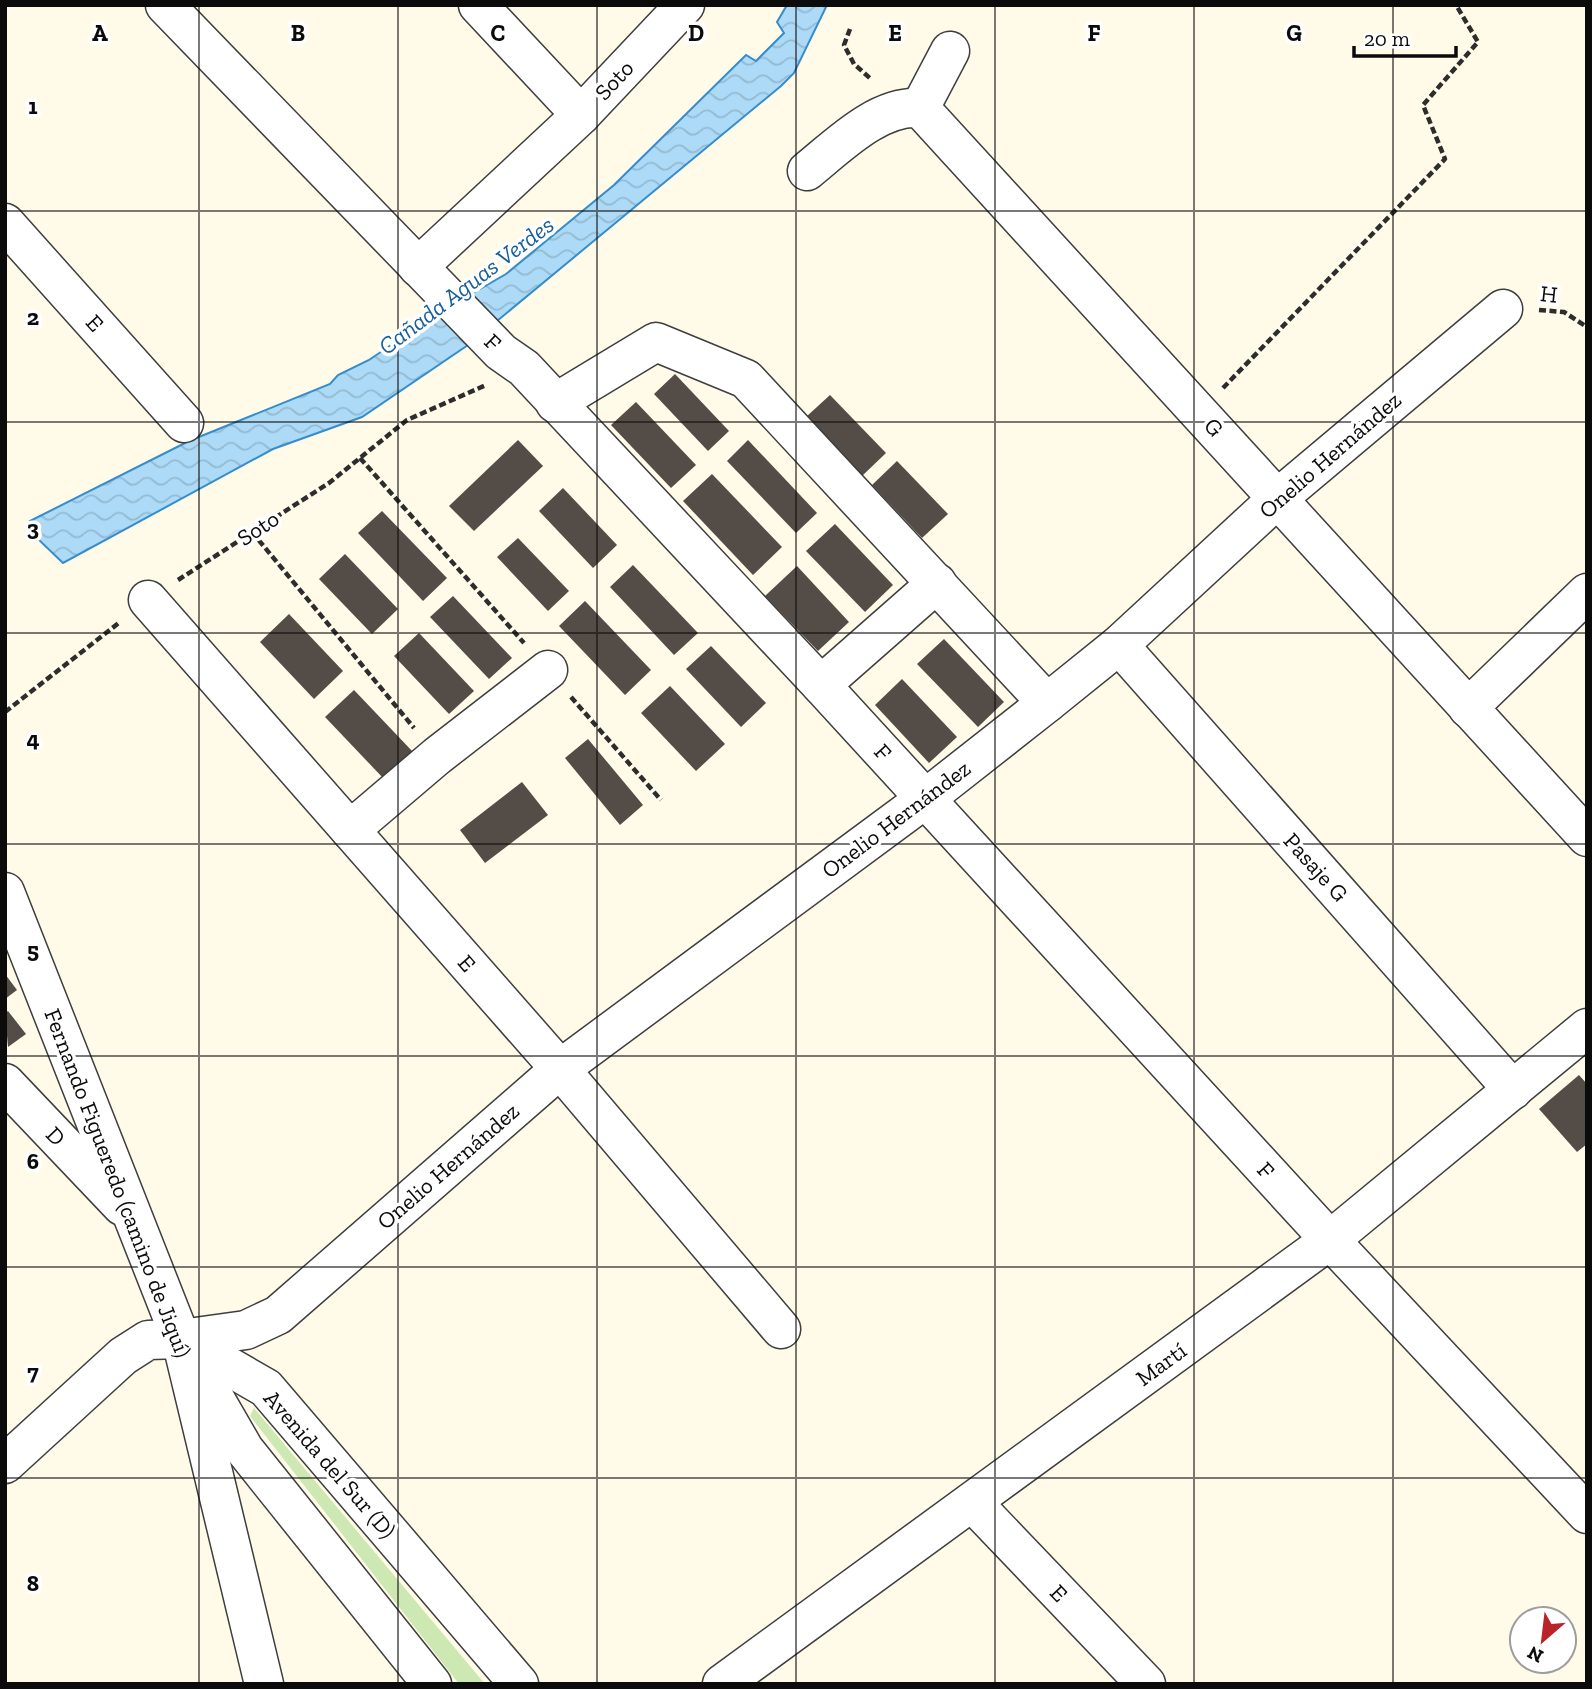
<svg xmlns="http://www.w3.org/2000/svg" width="1592" height="1689" font-family="'Zilla Slab',serif">
<defs>
<pattern id="water-waves" width="16" height="10" patternUnits="userSpaceOnUse" patternTransform="scale(1.75)"><rect width="16" height="10" fill="#addaf6"/><path d="M0 5q4-4 8 0t8 0" fill="none" stroke="#94bad2"/></pattern>
</defs>
<rect width="100%" height="100%" fill="#fffbe8"/>
<polygon fill="#cee8b3" points="254,1408 485,1684 459,1684 250,1416"/>
<polygon fill="url(#water-waves)" stroke="#348dcd" stroke-width="2" points="787,5 827,5 794,73 781,86 468,345 362,417 273,449 63,563 39,540 30,521 189,441 330,384 338,375 369,360 435,315 506,274 614,185 746,55 756,61 784,33 777,22"/>
<g fill="#534c47">
<polygon points="675,374 729,431 708,451 654,394"/>
<polygon points="830,395 886,453 862,476 806,417"/>
<polygon points="636,402 696,465 671,488 611,425"/>
<polygon points="518,440 543,466 474,531 449,506"/>
<polygon points="748,440 817,513 796,533 727,461"/>
<polygon points="897,461 948,514 922,538 872,485"/>
<polygon points="712,474 782,547 753,575 683,501"/>
<polygon points="563,488 617,545 593,568 539,511"/>
<polygon points="382,511 447,578 423,601 358,533"/>
<polygon points="835,524 893,585 865,612 806,551"/>
<polygon points="518,538 569,591 548,611 497,557"/>
<polygon points="345,554 398,609 372,634 319,579"/>
<polygon points="633,565 698,633 674,655 610,587"/>
<polygon points="797,566 849,622 818,651 765,596"/>
<polygon points="453,596 512,658 489,679 430,617"/>
<polygon points="585,601 651,670 625,695 559,626"/>
<polygon points="289,614 343,671 314,699 260,642"/>
<polygon points="419,633 474,691 449,714 394,656"/>
<polygon points="944,639 1004,702 978,727 917,664"/>
<polygon points="711,646 766,703 741,727 686,669"/>
<polygon points="902,679 957,737 929,763 875,705"/>
<polygon points="670,686 725,744 696,771 641,713"/>
<polygon points="354,690 413,752 384,779 325,717"/>
<polygon points="588,739 643,805 620,825 565,758"/>
<polygon points="522,782 548,815 485,863 460,830"/>
<polygon points="5,974 17,990 5,999"/>
<polygon points="8,1011 26,1034 8,1047 5,1013"/>
<polygon points="1579,1075 1587,1084 1587,1144 1577,1152 1539,1109"/>
</g>
<g fill="none" stroke-linecap="round" stroke-linejoin="round">
<g stroke="#3e3e3e" stroke-width="41">
<g id="minor">
<polyline points="165,5 501,352 524,368 821,685 1330,1240 1587,1514"/>
<polyline points="478,5 581,115"/>
<polyline points="920,108 950,51"/>
<path d="M807,171C838,146 878,105 920,108L1587,837"/>
<polyline points="5,223 184,423"/>
<polyline points="418,267 581,115 685,5"/>
<polyline points="555,403 656,342 746,379 1047,703"/>
<polyline points="148,600 560,1069 781,1329"/>
<polyline points="1119,645 1513,1090"/>
<polyline points="821,685 937,583"/>
<polyline points="1468,708 1587,593"/>
<polyline points="350,830 437,756 548,670"/>
<polyline points="5,892 181,1339 264,1684"/>
<polyline points="5,1083 122,1206"/>
<polyline points="181,1339 266,1388 519,1684"/>
<polyline points="203,1378 244,1449 432,1684"/>
<polyline points="5,1464 123,1356 148,1340 181,1339 246,1330 278,1315 560,1069 925,799 1047,703 1119,645 1277,499 1503,309"/>
<polyline points="972,1502 1146,1684"/>
<polyline points="722,1684 1330,1240 1587,1028"/>
</g>
</g>
<g stroke="#2d2d2d" stroke-width="4.5" stroke-dasharray="7 3.5" stroke-linecap="butt">
<polyline points="850,29 844,45 854,64 872,80"/>
<polyline points="1539,310 1564,312 1587,327"/>
<polyline points="1223,388 1445,159 1423,105 1478,42 1456,5"/>
<polyline points="360,458 524,643"/>
<polyline points="252,532 414,728"/>
<polyline points="178,580 329,483 407,420 486,385"/>
<polyline points="571,697 661,800"/>
<polyline points="5,712 120,622"/>
</g>
<use href="#minor" stroke="#fff" stroke-width="38"/>
</g>
<path fill="none" stroke="#0b0b0b" stroke-width="2" stroke-opacity="0.55" d="M199,5V1684M398,5V1684M597,5V1684M796,5V1684M995,5V1684M1194,5V1684M1393,5V1684M5,211H1587M5,422H1587M5,633H1587M5,844H1587M5,1056H1587M5,1267H1587M5,1478H1587"/>
<g text-anchor="middle" dominant-baseline="central" stroke-width="7" stroke-linejoin="round" paint-order="stroke">
<g font-size="23" fill="#0b0b0b" stroke="#fff">
<text transform="translate(614 80) rotate(-47)">Soto</text>
<text transform="translate(1549 294) rotate(6)">H</text>
<text transform="translate(95 323) rotate(48)">E</text>
<text transform="translate(493 342) rotate(44)">F</text>
<text transform="translate(1214 427) rotate(48)">G</text>
<text transform="translate(1330 455) rotate(-41)">Onelio Hernández</text>
<text transform="translate(258 528) rotate(-33)">Soto</text>
<text transform="translate(883 752) rotate(48)">F</text>
<text transform="translate(896 819) rotate(-37)">Onelio Hernández</text>
<text transform="translate(1316 867) rotate(48)">Pasaje G</text>
<text transform="translate(467 963) rotate(49)">E</text>
<text transform="translate(56 1136) rotate(46)">D</text>
<text transform="translate(448 1166) rotate(-41)">Onelio Hernández</text>
<text transform="translate(1266 1170) rotate(47)">F</text>
<text transform="translate(118 1183) rotate(69)">Fernando Figueredo (camino de Jiquí)</text>
<text transform="translate(1161 1364) rotate(-36)">Martí</text>
<text transform="translate(330 1464) rotate(49)">Avenida del Sur (D)</text>
<text transform="translate(1059 1593) rotate(46)">E</text>
</g>
<g font-size="24" font-style="italic" fill="#155e9b" stroke="#fff">
<text transform="translate(466 285) rotate(-37)">Cañada Aguas Verdes</text>
</g>
</g>
<g font-size="23" text-anchor="middle" font-weight="bold" fill="#0b0b0b" stroke="#fff" stroke-width="7" stroke-linejoin="round" paint-order="stroke">
<text x="100" y="41">A</text>
<text x="298" y="41">B</text>
<text x="498" y="41">C</text>
<text x="696" y="41">D</text>
<text x="895" y="41">E</text>
<text x="1094" y="41">F</text>
<text x="1294" y="41">G</text>
<text x="33" y="114">1</text>
<text x="33" y="325">2</text>
<text x="33" y="536">3</text>
<text x="33" y="747">4</text>
<text x="33" y="958">5</text>
<text x="33" y="1169">6</text>
<text x="33" y="1380">7</text>
<text x="33" y="1591">8</text>
</g>
<rect width="1592" height="1689" fill="none" stroke="#0b0b0b" stroke-width="14"/>
<g transform="translate(1543 1640) rotate(208)"><circle r="33" fill="#ffffff" stroke="#9d9d9d" stroke-width="2"/>
<path d="M0-5L12 26L0 18L-12 26Z" fill="#ba2328"/>
<text y="-10" font-size="19" font-weight="bold" text-anchor="middle" fill="#0b0b0b">N</text>
</g>
<path d="M1354 46v10h102v-10" fill="none" stroke="#0b0b0b" stroke-width="3.5"/>
<text x="1364" y="46" font-size="21" fill="#0b0b0b" stroke="#ffffff" stroke-width="5" paint-order="stroke">20 m</text>
</svg>
